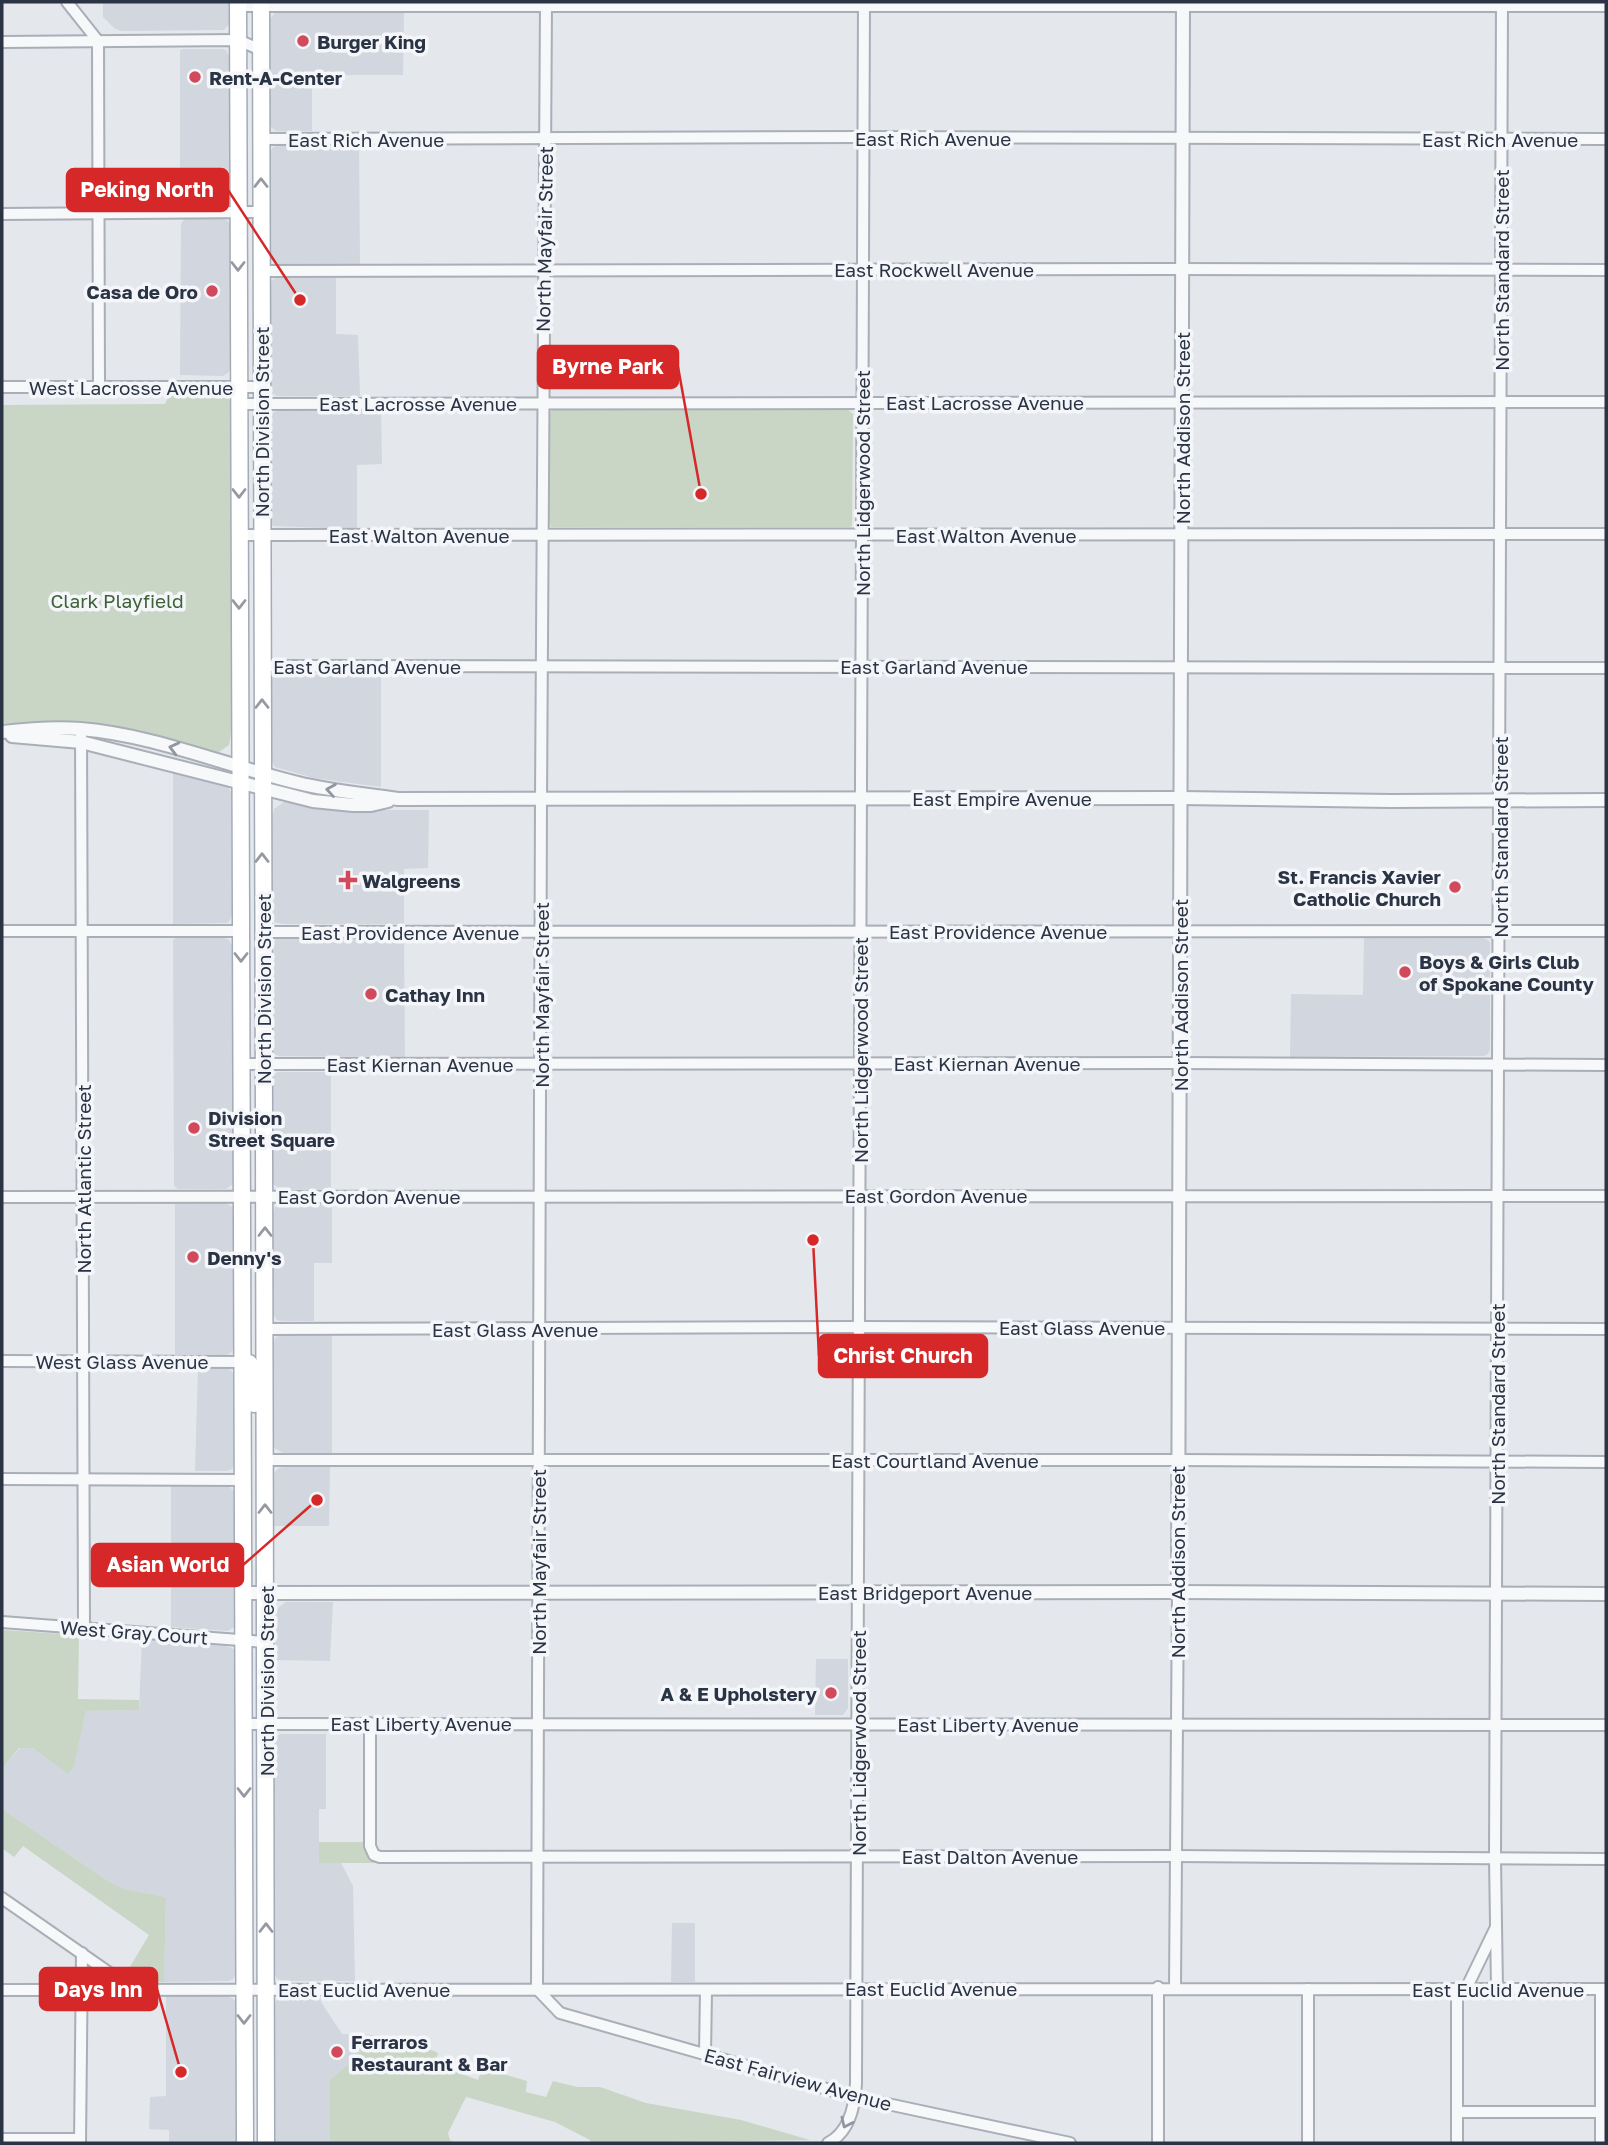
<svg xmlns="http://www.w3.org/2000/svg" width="1608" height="2145" font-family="'Golos Text',sans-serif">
<rect width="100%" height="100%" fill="#e4e7ec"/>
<g fill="#d2d6de">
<polygon points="103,2 230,2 230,23 224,30 121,31 114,28 103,17"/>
<polygon points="275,13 404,13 403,75 312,75 312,131 276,131 271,127 269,122 268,21"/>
<polygon points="183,49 222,49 226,50 230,59 230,198 225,203 183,204 180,202 180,50"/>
<polygon points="278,145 359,145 360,264 279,264 271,260 269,252 269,155 272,148"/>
<polygon points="185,218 220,218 227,220 230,224 231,366 229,372 223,376 180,375 181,224"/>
<polygon points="277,277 336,278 336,334 358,335 360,396 277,396 270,392 269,286 272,280"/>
<polygon points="280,410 381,410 382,464 357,465 357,529 273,526 269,519 269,420 272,413"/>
<polygon points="280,674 381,674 381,787 314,778 275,767 270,757 270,684 273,677"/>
<polygon points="176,771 227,785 231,792 232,914 229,922 226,923 173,924 173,772"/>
<polygon points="290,801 352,810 429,810 428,868 404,869 404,924 283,924 274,922 271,915 271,824 274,809 284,802"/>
<polygon points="176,938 224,938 229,940 233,948 234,1179 233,1184 226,1189 178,1189 174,1186 173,940"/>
<polygon points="278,938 404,939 405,1057 279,1056 274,1054 271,1047 271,947 275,940"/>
<polygon points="1364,938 1483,938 1488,940 1490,943 1490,1050 1488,1054 1484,1056 1290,1057 1291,994 1363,995"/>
<polygon points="278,1072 331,1072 331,1189 280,1189 273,1184 271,1079 272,1076"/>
<polygon points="175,1203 225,1203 233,1207 234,1347 232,1352 227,1355 175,1354"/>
<polygon points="279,1204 332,1204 332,1263 314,1263 314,1321 282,1321 277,1320 273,1314 273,1214 275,1207"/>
<polygon points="283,1335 332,1335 332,1453 283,1453 274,1448 273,1344 276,1337"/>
<polygon points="198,1367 227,1368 231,1370 235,1377 235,1463 232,1469 227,1471 195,1471"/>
<polygon points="284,1467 330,1467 329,1526 273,1526 274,1473 279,1468"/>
<polygon points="171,1486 228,1486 234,1491 235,1623 234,1627 228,1631 171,1627"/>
<polygon points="286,1602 333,1602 330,1661 274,1660 275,1610"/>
<polygon points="142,1639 225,1646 232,1648 235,1651 236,1974 233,1979 229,1981 164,1982 166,1897 124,1889 108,1881 2,1809 2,1769 20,1748 32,1748 74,1765 86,1711 139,1710"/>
<polygon points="816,1659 848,1659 848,1708 843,1715 815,1715"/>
<polygon points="280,1734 326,1734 326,1809 319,1809 319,1862 341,1863 353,1886 355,1981 283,1981 277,1979 275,1974 274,1742 275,1738"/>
<polygon points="672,1923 695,1923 695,1982 671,1982"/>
<polygon points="284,1995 320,1995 321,2002 342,2034 372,2035 355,2059 331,2080 330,2143 275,2143 274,2005 278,1997"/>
<polygon points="166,1996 228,1996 235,2000 238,2143 169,2143 169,2130 149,2129 150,2097 166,2096"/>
</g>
<g fill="#c9d6c5">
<polygon points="174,395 222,395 228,397 230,401 232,727 229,745 219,752 209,752 62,724 2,723 2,405 165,404 168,398"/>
<polygon points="555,410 848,410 853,414 853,419 852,525 850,527 551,527 549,522 549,420 551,411"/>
<polygon points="2,1630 79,1635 78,1699 139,1700 139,1710 86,1711 74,1766 68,1774 33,1748 19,1748 2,1769"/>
<polygon points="2,1809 108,1881 124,1889 166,1897 164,1982 137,1982 125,1975 149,1935 23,1846 14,1857 2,1848"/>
<polygon points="319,1842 365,1842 367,1854 374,1863 319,1863"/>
<polygon points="372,2035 408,2039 438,2053 435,2064 478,2080 482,2068 527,2081 526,2092 546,2097 553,2081 577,2087 600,2087 646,2103 741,2120 810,2140 590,2143 590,2140 555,2122 466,2097 448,2133 450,2140 455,2143 330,2143 330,2080 355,2059"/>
</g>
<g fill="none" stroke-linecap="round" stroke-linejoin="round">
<g stroke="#a9aeb7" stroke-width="14">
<g id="minor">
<polyline points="67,2 98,41 99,387"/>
<polyline points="546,2 541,799 537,1989 560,2013 855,2097 1070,2143"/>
<polyline points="238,6 1606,6"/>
<polyline points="2,42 238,40 261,50"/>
<polyline points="261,139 863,137 1606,139"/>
<polyline points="2,214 261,212"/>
<polyline points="261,271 1167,269 1606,270"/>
<polyline points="2,387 260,387"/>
<polyline points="239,404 1606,402"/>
<polyline points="239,535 1606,534"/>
<polyline points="262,666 1606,668"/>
<polyline points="81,729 84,1628"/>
<polyline points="2,931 240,931"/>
<polyline points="263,932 1606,931"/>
<polyline points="241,1064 1179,1063 1606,1065"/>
<polyline points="2,1197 1606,1196"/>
<polyline points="264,1329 859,1327 1606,1329"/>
<polyline points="2,1361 242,1362"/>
<polyline points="265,1460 1178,1460 1606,1462"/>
<polyline points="2,1479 242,1480"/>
<polyline points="2,1622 265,1642"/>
<polyline points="370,1723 370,1846 374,1855 380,1857 1176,1856 1606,1859"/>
<polyline points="244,1724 1606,1725"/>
<polyline points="2,1898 134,1990"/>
<polyline points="1158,1987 1158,2143"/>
<polyline points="1175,1987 1178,1592"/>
<polyline points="1308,1989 1308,2143"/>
<polyline points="1457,1989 1457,2143"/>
<polyline points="1466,1989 1496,1927"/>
<polyline points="1497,1989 1495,1859 1502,2"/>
<polyline points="1601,1989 1601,2143"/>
<polyline points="2,1990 1606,1989"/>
<polyline points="705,2054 706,1990"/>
<polyline points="1458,2112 1601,2112"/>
<polyline points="2,2139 80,2139"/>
<polyline points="80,2143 82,1953"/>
<path d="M828,2143C850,2132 855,2106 856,2083L864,2"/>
</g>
</g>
<g stroke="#a9aeb7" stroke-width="16">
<g id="tertiary">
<path d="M2,732C28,729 55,727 81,729C154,735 227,766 298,783C331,791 365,794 398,799L1180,798L1391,801L1606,800"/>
<polyline points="12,736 81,742 313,801 353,805 371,805 388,801"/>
<polyline points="1178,1592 1183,2"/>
<polyline points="243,1593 1178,1592 1606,1594"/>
</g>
</g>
<g stroke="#a3abb8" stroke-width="19">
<g id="primary">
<polyline points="238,2 245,2143"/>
<path d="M261,2C261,716 267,1429 266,2143"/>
<polyline points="242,1362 249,1363 254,1371 254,1404"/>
</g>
</g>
<use href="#minor" stroke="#f7f8fa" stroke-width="10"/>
<use href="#tertiary" stroke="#f7f8fa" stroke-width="12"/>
<use href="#primary" stroke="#fff" stroke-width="16"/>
</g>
<defs><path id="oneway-chevron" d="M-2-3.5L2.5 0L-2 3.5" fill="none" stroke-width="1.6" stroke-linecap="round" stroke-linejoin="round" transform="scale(1.75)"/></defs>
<g stroke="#959aa2">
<use href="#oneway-chevron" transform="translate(261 183) rotate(-90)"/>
<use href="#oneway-chevron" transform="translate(238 266) rotate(90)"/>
<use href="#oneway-chevron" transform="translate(239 493) rotate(90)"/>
<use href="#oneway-chevron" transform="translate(239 604) rotate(90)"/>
<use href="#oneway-chevron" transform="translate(262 704) rotate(-90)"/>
<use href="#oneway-chevron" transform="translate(262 858) rotate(-90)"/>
<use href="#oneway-chevron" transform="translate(241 957) rotate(90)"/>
<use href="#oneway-chevron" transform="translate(265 1232) rotate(-90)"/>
<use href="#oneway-chevron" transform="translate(265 1509) rotate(-90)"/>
<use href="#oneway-chevron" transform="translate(244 1792) rotate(90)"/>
<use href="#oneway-chevron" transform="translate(266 1928) rotate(-90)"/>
<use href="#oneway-chevron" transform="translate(244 2019) rotate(90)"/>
</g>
<g stroke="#9196a0">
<use href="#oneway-chevron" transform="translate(174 748) rotate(-166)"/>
<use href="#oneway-chevron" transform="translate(331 790) rotate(-171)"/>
<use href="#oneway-chevron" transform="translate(846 2123) rotate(115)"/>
</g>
<g fill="#d1495b" stroke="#f4f6f9" stroke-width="2.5">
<circle cx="303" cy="41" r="7"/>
<circle cx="195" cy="77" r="7"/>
<circle cx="212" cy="291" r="7"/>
<path d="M344.5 869.5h7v7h7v7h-7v7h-7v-7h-7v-7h7z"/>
<circle cx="1455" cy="887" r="7"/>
<circle cx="1405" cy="972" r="7"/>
<circle cx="371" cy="994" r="7"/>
<circle cx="194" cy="1128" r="7"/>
<circle cx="193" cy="1257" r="7"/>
<circle cx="831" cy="1693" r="7"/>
<circle cx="337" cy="2052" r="7"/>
</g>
<g text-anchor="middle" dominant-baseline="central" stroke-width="7" stroke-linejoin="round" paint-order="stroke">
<g font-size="19" font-weight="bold" fill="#2b3445" stroke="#f4f6f9" text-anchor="start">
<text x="317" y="41">Burger King</text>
<text x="209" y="77">Rent-A-Center</text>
<text x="198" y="291" text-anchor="end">Casa de Oro</text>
<text x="1441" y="876" text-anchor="end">St. Francis Xavier<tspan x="1441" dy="22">Catholic Church</tspan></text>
<text x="362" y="880">Walgreens</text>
<text x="1419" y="961">Boys &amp; Girls Club<tspan x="1419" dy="22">of Spokane County</tspan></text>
<text x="385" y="994">Cathay Inn</text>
<text x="208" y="1117">Division<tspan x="208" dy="22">Street Square</tspan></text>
<text x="207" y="1257">Denny's</text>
<text x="817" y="1693" text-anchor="end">A &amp; E Upholstery</text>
<text x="351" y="2041">Ferraros<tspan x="351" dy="22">Restaurant &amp; Bar</tspan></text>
</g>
<g font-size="19" fill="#2b3445" stroke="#f4f6f9">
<text x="933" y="138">East Rich Avenue</text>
<text x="366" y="139">East Rich Avenue</text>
<text x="1500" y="139">East Rich Avenue</text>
<text transform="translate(544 239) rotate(-89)">North Mayfair Street</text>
<text x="934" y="269">East Rockwell Avenue</text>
<text transform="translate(1501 270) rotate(-90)">North Standard Street</text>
<text x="131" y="387">West Lacrosse Avenue</text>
<text x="985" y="402">East Lacrosse Avenue</text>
<text x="418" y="403">East Lacrosse Avenue</text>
<text transform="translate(261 422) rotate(-90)">North Division Street</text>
<text transform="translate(1182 428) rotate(-90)">North Addison Street</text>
<text transform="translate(862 483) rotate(-90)">North Lidgerwood Street</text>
<text x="419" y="535">East Walton Avenue</text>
<text x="986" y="535">East Walton Avenue</text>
<text x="367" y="666">East Garland Avenue</text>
<text x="934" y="666">East Garland Avenue</text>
<text x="1002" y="798">East Empire Avenue</text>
<text transform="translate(1500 837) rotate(-90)">North Standard Street</text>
<text x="998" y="931">East Providence Avenue</text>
<text x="410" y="932">East Providence Avenue</text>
<text transform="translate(263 989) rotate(-90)">North Division Street</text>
<text transform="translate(541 995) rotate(-90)">North Mayfair Street</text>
<text transform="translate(1180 995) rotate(-90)">North Addison Street</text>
<text transform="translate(860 1050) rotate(-90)">North Lidgerwood Street</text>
<text x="987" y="1063">East Kiernan Avenue</text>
<text x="420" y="1064">East Kiernan Avenue</text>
<text transform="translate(83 1179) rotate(-90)">North Atlantic Street</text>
<text x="936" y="1195">East Gordon Avenue</text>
<text x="369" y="1196">East Gordon Avenue</text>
<text x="1082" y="1327">East Glass Avenue</text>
<text x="515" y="1329">East Glass Avenue</text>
<text x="122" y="1361">West Glass Avenue</text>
<text transform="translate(1497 1404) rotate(-90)">North Standard Street</text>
<text x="935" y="1460">East Courtland Avenue</text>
<text transform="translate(538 1562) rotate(-90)">North Mayfair Street</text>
<text transform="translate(1177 1562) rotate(-90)">North Addison Street</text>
<text x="925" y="1592">East Bridgeport Avenue</text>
<text transform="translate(134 1632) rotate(4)">West Gray Court</text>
<text transform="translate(266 1681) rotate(-90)">North Division Street</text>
<text x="421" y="1723">East Liberty Avenue</text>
<text x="988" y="1724">East Liberty Avenue</text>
<text transform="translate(858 1743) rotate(-90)">North Lidgerwood Street</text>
<text x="990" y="1856">East Dalton Avenue</text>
<text x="931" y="1988">East Euclid Avenue</text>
<text x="364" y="1989">East Euclid Avenue</text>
<text x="1498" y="1989">East Euclid Avenue</text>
<text transform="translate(798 2079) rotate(15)">East Fairview Avenue</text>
</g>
<g font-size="19" fill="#3f6138" stroke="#f4f6f9">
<text x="117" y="600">Clark Playfield</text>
</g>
</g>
<path fill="none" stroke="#d62828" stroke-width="2.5" d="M300 300L228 190M701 494L678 367M813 1240L819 1356M317 1500L243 1565M181 2072L157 1989"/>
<g fill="#d62828" stroke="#f4f6f9" stroke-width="2.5">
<circle cx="300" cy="300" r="7"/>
<circle cx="701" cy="494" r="7"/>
<circle cx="813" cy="1240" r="7"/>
<circle cx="317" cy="1500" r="7"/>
<circle cx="181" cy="2072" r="7"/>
</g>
<g fill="#d62828" stroke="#d62828" stroke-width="2.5">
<rect x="67" y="169" width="161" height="42" rx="7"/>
<rect x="538" y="346" width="140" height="42" rx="7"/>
<rect x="819" y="1335" width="168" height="42" rx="7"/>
<rect x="92" y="1544" width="151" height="42" rx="7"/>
<rect x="40" y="1968" width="117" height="42" rx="7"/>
</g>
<g font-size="21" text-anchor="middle" font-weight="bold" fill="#fff">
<text x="147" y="197">Peking North</text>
<text x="608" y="374">Byrne Park</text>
<text x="903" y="1363">Christ Church</text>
<text x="168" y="1572">Asian World</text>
<text x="98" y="1997">Days Inn</text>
</g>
<rect width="1608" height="2145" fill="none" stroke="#2b3445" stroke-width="7"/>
</svg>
